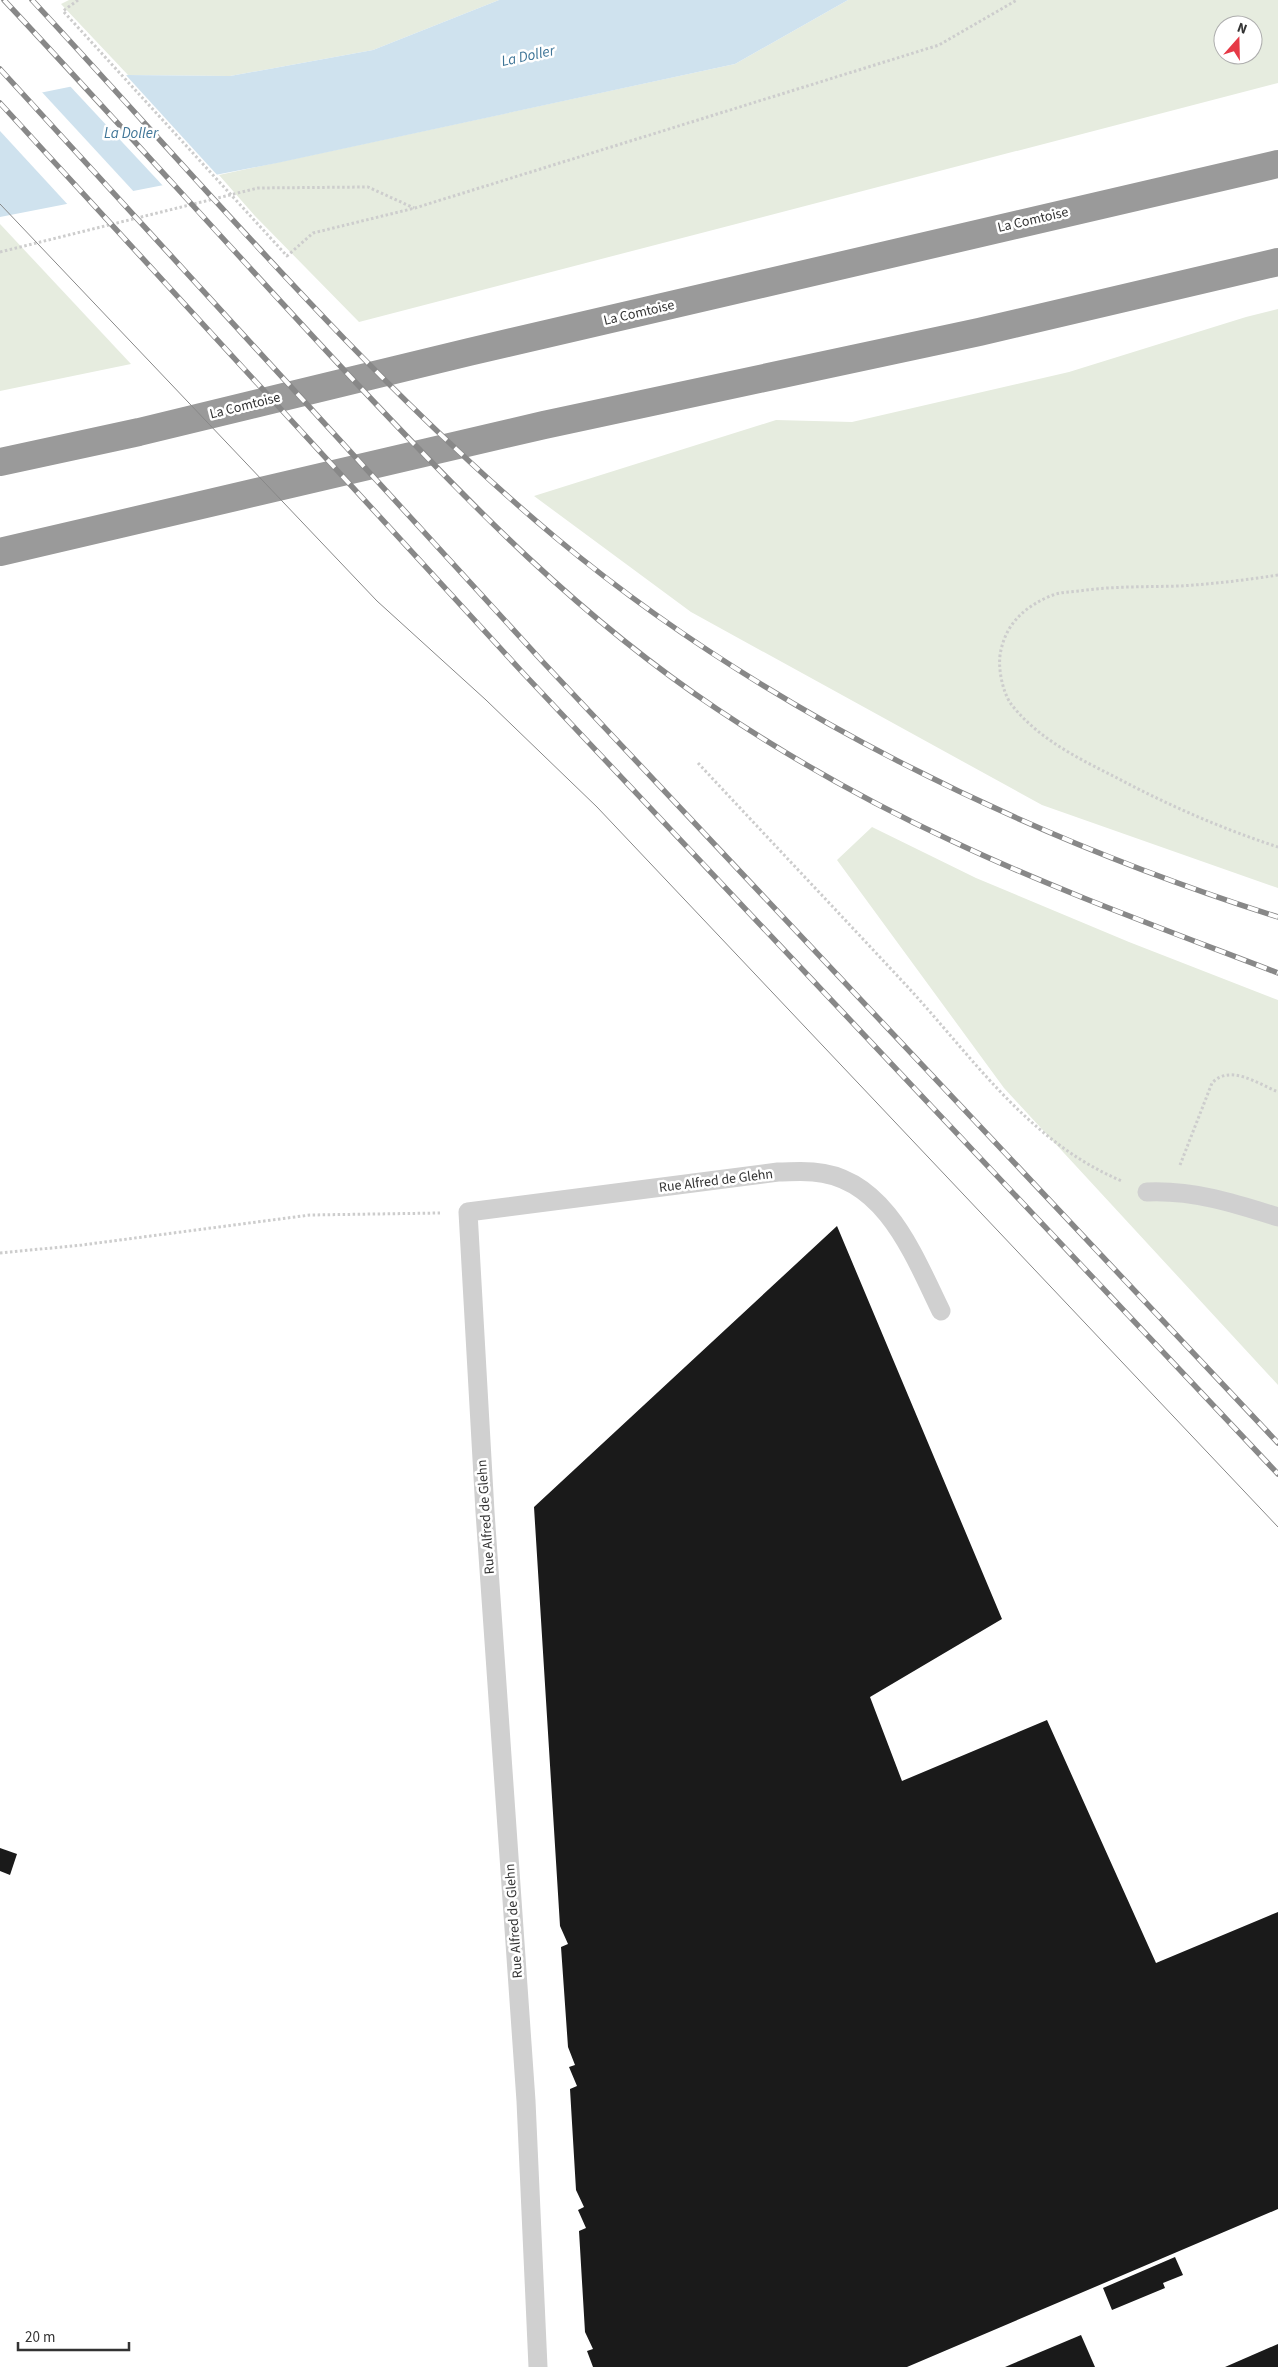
<svg xmlns="http://www.w3.org/2000/svg" width="1278" height="2367" font-family="'Source Sans 3',sans-serif">
<rect width="100%" height="100%" fill="#fff"/>
<g fill="#e6ecdf" fill-rule="evenodd">
<polygon points="69,0 499,0 373,50 230,76 128,75 61,4"/>
<path d="M848,0H1278V83L359,322L255,216L219,175L735,64ZM1223,25H1253V55H1223Z"/>
<polygon points="0,224 131,364 0,391"/>
<polygon points="1278,309 1278,888 1042,805 691,612 534,496 776,420 852,422 1069,372 1246,317"/>
<polygon points="872,827 976,878 1129,942 1278,1000 1278,1385 1004,1088 837,860"/>
</g>
<polygon fill="#cfe2ee" points="499,0 848,0 735,64 277,163 0,217 0,101 128,75 230,76 373,50"/>
<g fill="#fff">
<polygon points="124,73 219,177 165,188 68,84"/>
<polygon points="40,90 136,194 70,207 0,131 0,98"/>
</g>
<g fill="#1a1a1a">
<polygon points="837,1226 1002,1619 870,1697 902,1781 1047,1720 1156,1963 1278,1912 1278,2209 907,2367 593,2367 587,2351 593,2349 585,2332 579,2231 586,2228 578,2210 584,2207 576,2190 570,2089 577,2086 569,2067 575,2065 568,2047 561,1947 568,1944 560,1926 534,1507"/>
<polygon points="0,1848 17,1854 10,1875 0,1871"/>
<polygon points="1175,2257 1183,2275 1163,2283 1165,2288 1112,2310 1103,2288"/>
<polygon points="1081,2335 1095,2367 1005,2367"/>
<polygon points="1278,2344 1278,2367 1225,2367"/>
</g>
<g fill="none" stroke-linecap="round" stroke-linejoin="round">
<g stroke="#cdcdcd" stroke-width="3" stroke-dasharray="2.5 2.5" stroke-linecap="butt">
<polyline points="78,0 63,11 287,256 313,233 415,208 939,45 1017,0"/>
<polyline points="0,252 258,188 368,187 414,208"/>
<path d="M1278,575C1246,580 1213,584 1180,586C1146,587 1113,586 1079,591C1070,592 1061,592 1053,595C1027,605 1007,622 1001,650C997,665 1002,691 1011,704C1039,740 1080,759 1119,779C1170,806 1223,829 1278,847"/>
<path d="M698,763C767,837 836,910 905,984C972,1056 1028,1142 1122,1181"/>
<path d="M1180,1165L1212,1083C1230,1064 1257,1083 1278,1092"/>
<polyline points="0,1253 82,1245 310,1215 440,1213"/>
</g>
<g stroke="#d0d0d0" stroke-width="19">
<path d="M1147,1192C1193,1190 1234,1203 1278,1217"/>
<path d="M538,2367L526,2101L485,1512L468,1212L778,1172C789,1172 801,1171 813,1172C885,1177 914,1256 941,1311"/>
</g>
<g stroke="#9a9a9a" stroke-width="28">
<polyline points="0,462 139,432 469,352 1278,164"/>
<polyline points="0,552 544,425 979,332 1278,262"/>
</g>
<polyline stroke="#888" stroke-width="1" points="0,204 377,601 486,700 597,807 1278,1527"/>
<g stroke="#888" stroke-width="5.5">
<g id="rail">
<path d="M4,0C124,128 239,258 359,386C471,505 579,617 717,709C792,759 870,803 952,841C1058,891 1169,931 1278,973"/>
<path d="M32,0C202,183 363,376 555,537C761,709 1023,836 1278,917"/>
<polyline points="0,69 542,661 1278,1443"/>
<polyline points="0,103 524,674 1278,1474"/>
</g>
</g>
<use href="#rail" stroke="#fff" stroke-width="4" stroke-dasharray="11" stroke-linecap="butt"/>
</g>
<g text-anchor="middle" dominant-baseline="central" stroke-width="5" stroke-linejoin="round" paint-order="stroke">
<g font-size="14" fill="#333" stroke="#fff">
<text transform="translate(1033 220) rotate(-13)">La Comtoise</text>
<text transform="translate(639 313) rotate(-13)">La Comtoise</text>
<text transform="translate(245 406) rotate(-14)">La Comtoise</text>
<text transform="translate(716 1181) rotate(-7)">Rue Alfred de Glehn</text>
<text transform="translate(486 1517) rotate(-94)">Rue Alfred de Glehn</text>
<text transform="translate(514 1921) rotate(-94)">Rue Alfred de Glehn</text>
</g>
<g font-size="15" font-style="italic" fill="#3f7597" stroke="#fff">
<text transform="translate(528 56) rotate(-12)">La Doller</text>
<text x="131" y="133">La Doller</text>
</g>
</g>
<g transform="translate(1238 40) rotate(20)"><circle r="24" fill="#ffffff" stroke="#adadad"/>
<path d="M0-4L9 19L0 12L-9 19Z" fill="#e63946"/>
<text y="-8" font-size="14" font-weight="bold" text-anchor="middle" fill="#333333">N</text>
</g>
<path d="M18 2342v8h111v-8" fill="none" stroke="#333333" stroke-width="2.5"/>
<text x="25" y="2342" font-size="15" fill="#333333" stroke="#ffffff" stroke-width="4" paint-order="stroke">20 m</text>
</svg>
